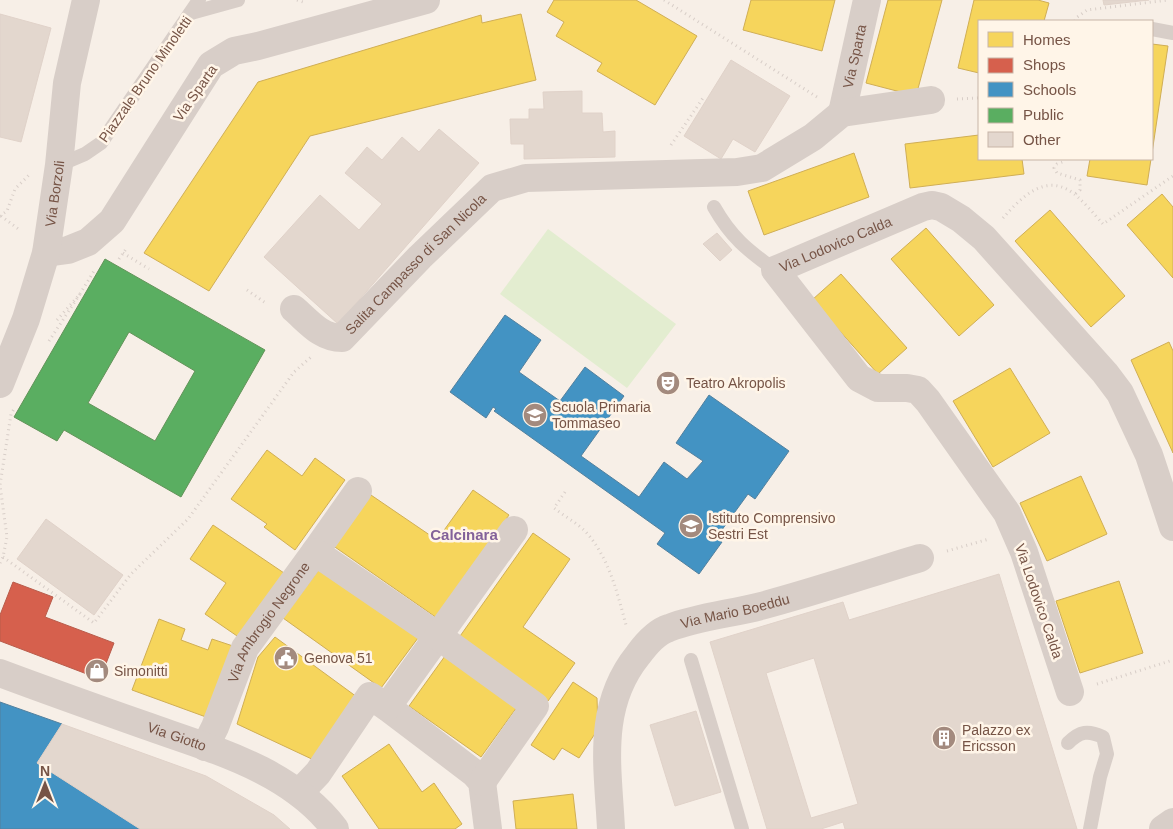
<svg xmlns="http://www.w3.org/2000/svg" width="1173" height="829" font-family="Helvetica,sans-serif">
<rect width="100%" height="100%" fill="#f7efe7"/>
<polygon fill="#e3edd0" points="548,229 676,324 627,388 500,294"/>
<g fill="#f6d55c" stroke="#d0ae55">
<polygon points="554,0 636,0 697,36 655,105 597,71 602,63 556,36 564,22 547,12"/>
<polygon points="751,0 835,0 822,51 743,30"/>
<polygon points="888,0 942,0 916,96 866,83"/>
<polygon points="974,0 1038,0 1049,3 1044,21 979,21 979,73 958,68"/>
<polygon points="521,14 536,80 310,136 209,291 144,253 258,82 481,15 482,23"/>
<polygon points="1152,44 1168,46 1152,153"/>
<polygon points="979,135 979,159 1022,159 1024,174 910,188 905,144"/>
<polygon points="854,153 869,197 764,235 748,191"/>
<polygon points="1090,159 1151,159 1147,185 1087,176"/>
<polygon points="1162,194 1173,207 1173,278 1127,225"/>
<polygon points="1050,210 1125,296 1091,327 1015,241"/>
<polygon points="926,228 994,305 959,336 891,259"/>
<polygon points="841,274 907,348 878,374 812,300"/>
<polygon points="1169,342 1173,351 1173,453 1131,360"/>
<polygon points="1010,368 1050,433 993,467 953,401"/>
<polygon points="267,450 302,476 315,458 345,480 295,550 264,527 267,524 231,499"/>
<polygon points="1081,476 1107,534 1047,561 1020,503"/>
<polygon points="473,490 509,515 437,618 332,545 368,493 437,540"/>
<polygon points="213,525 284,573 240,638 205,614 226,583 190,559"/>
<polygon points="533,533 570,559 523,627 575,663 548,701 458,639"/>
<polygon points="320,568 418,638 381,688 283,618"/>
<polygon points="1119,581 1143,653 1080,673 1056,601"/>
<polygon points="159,619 185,629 181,640 208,650 212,639 233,646 206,717 132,690"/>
<polygon points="275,637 357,697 316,761 237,724 258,657"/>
<polygon points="445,656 517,707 481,757 409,706"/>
<polygon points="573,682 597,698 598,729 579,758 562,748 554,760 531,745"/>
<polygon points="389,744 422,792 434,783 462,824 455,829 379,829 342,776"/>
<polygon points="573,794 577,829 516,829 513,801"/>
</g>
<polygon fill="#d6604d" stroke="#b95c4b" points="13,582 53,597 45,617 114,643 100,679 0,641 0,615"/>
<g fill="#4393c3" stroke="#52809e">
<polygon points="505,315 541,340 519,372 560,401 585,367 624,396 581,456 639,497 664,462 687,479 703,461 676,443 709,395 789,451 755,499 748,494 716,538 722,542 699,574 657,544 665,533 494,411 496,409 493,407 486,418 450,392"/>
<polygon points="0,702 62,724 37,763 140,829 0,829"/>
</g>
<path fill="#5aae61" stroke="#629359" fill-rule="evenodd" d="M105,259L265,350L181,497L64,430L57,441L14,417ZM129,332L195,371L155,441L88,403Z"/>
<g fill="#e3d7ce" stroke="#e0d2c9" fill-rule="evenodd">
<polygon points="1103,0 1149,0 1104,5"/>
<polygon points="0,14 51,28 21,142 0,137"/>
<polygon points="731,60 790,96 755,152 733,139 721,159 684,136"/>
<polygon points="582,91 582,113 602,113 603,132 615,131 615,157 524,159 524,144 511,144 510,119 529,119 529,109 544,109 543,92"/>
<polygon points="439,129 479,163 338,324 264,257 320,195 359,230 382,204 345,173 367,147 382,160 402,137 419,152"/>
<polygon points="717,233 732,250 720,261 703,244"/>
<polygon points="46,519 123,575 94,615 17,559"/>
<path d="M999,574L1077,829H845L843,822L821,829H767L710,642L843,602L849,620ZM814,658L858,804L811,818L766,673Z"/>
<polygon points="696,711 721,792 675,806 650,725"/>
<polygon points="62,724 206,776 274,815 290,829 140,829 37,763"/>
</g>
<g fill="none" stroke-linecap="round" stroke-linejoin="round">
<g stroke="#d8cec8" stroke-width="3" stroke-dasharray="1 4" stroke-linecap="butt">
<polyline points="297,0 306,3"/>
<polyline points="664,0 817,97"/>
<polyline points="1075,21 1076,18 1087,10 1168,0"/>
<polyline points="957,99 979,98"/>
<polyline points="671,145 703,98"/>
<polyline points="1065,159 1065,161 1057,164 1054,168 1057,173 1080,180 1080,190 1074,195"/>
<polyline points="0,216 7,211 15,189 29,175"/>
<polyline points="1,216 21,231"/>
<path d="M1003,218C1020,199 1043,174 1070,191C1080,197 1095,215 1103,224L1173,176"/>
<polyline points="123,253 149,269"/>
<polyline points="119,259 126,249"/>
<polyline points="247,290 267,304"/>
<polyline points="80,294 94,271"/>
<polyline points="49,341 80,294 57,320"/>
<path d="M565,492L554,508C564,516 577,523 586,532C609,558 617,592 626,625"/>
<polyline points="947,551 989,539"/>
<polyline points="3,557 94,623 131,574 188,519 294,372 311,357"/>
<polyline points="0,563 3,557 7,537 0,485 11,414 14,409"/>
<polyline points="1097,684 1173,660"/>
</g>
<g stroke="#d8cec8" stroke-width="14">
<polyline points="191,13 238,0"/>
<polyline points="1152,29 1173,33"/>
<polyline points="59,165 85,154 101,143 199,0"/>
<path d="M714,207C731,237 747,250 775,270"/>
<polyline points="691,660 742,829"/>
<path d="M1068,743C1080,731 1088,730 1103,737L1107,754L1100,777L1090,829"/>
</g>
<g stroke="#d8cec8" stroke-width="28">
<path id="s1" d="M842,113L867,0"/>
<polyline points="46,253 68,250 88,242 112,221 211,65 234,51 258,46 426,0"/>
<path id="s2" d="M294,309C309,322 321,338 342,338L420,257L492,188L526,178L737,172L762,168L813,137L842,113L931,100"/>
<polyline points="315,552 358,491"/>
<path id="s3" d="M1070,692L1024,552L1007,513L928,401L918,390L907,388H878L859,378L775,270L923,207L932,205L941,207L961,219L984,238L1105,373L1120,393L1149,455L1173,527"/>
<polyline points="387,707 474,773 482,782 488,829"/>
<path id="s4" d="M205,747L215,727L245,648L315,552L438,636L387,707L370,696L318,773L299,793"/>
<polyline points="482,782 535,706 438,636 514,530"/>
<path id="s5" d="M611,829C608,767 596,707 638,655C646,644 656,632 669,628C698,617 730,614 761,606C814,592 867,574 920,558"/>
<polyline points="1163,829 1173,822"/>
</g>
<g stroke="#d8cec8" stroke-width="28">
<path id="s6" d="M0,384L26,319L46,253L59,165L67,83L86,0"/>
<path id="s7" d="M0,673C48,691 96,708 144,725C211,749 290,769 335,829"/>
</g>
</g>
<defs>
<g id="theatre-disc" transform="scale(1.25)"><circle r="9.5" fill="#a38a7e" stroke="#fff5e8"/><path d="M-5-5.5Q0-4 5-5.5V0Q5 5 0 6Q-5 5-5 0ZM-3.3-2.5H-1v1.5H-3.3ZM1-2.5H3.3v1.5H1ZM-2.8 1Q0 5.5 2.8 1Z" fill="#fff"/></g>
<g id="school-disc" transform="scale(1.25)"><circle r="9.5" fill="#a38a7e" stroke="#fff5e8"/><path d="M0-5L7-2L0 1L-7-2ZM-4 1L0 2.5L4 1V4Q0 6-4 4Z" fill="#fff"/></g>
<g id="civic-disc" transform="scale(1.25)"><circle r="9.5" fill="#a38a7e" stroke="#fff5e8"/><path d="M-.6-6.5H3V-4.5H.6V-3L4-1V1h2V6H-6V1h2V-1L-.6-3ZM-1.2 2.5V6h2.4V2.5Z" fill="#fff"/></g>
<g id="shop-disc" transform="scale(1.25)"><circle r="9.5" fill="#a38a7e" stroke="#fff5e8"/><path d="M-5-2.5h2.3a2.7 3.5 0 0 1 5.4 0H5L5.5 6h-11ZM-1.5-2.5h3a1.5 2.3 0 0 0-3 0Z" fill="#fff"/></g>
<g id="building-disc" transform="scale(1.25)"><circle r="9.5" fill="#a38a7e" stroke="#fff5e8"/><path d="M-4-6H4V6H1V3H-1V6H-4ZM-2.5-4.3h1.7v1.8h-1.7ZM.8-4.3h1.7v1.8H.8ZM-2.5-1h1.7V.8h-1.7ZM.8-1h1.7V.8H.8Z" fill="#fff"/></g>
</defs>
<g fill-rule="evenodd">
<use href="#theatre-disc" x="668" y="383"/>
<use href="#school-disc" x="535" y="415"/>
<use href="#school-disc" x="691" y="526"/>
<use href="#civic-disc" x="286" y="658"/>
<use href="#shop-disc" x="97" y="671"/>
<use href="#building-disc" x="944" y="738"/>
</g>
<g text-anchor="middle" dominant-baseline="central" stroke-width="5" stroke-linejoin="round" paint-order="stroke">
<g font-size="14" fill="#765446" stroke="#fff5e8">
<text stroke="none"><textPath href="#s1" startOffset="58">Via Sparta</textPath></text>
<text transform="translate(145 79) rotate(-55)">Piazzale Bruno Minoletti</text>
<text transform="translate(195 93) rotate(-55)">Via Sparta</text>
<text stroke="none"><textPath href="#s6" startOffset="199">Via Borzoli</textPath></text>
<text stroke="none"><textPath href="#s3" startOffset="606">Via Lodovico Calda</textPath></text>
<text stroke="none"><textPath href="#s2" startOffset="162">Salita Campasso di San Nicola</textPath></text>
<text transform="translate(1039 601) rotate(71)">Via Lodovico Calda</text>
<text stroke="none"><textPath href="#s5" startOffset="291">Via Mario Boeddu</textPath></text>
<text stroke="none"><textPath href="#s4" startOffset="141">Via Ambrogio Negrone</textPath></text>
<text stroke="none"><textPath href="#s7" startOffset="188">Via Giotto</textPath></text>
</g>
<g font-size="14" fill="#765446" stroke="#fff5e8" text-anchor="start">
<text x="686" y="383">Teatro Akropolis</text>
<text x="552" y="407">Scuola Primaria<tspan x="552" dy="16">Tommaseo</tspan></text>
<text x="708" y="518">Istituto Comprensivo<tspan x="708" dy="16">Sestri Est</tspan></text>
<text x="304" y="658">Genova 51</text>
<text x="114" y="671">Simonitti</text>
<text x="962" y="730">Palazzo ex<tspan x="962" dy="16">Ericsson</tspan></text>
</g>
<g font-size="15" font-weight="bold" fill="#83619a" stroke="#fff5e8">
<text x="464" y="534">Calcinara</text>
</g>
</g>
<rect x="978" y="20" width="175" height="140" fill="#fff5e8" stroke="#c8b5a7"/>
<rect x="988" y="32" width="25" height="15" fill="#f6d55c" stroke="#c8b5a7"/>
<text x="1023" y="45" font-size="15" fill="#765446">Homes</text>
<rect x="988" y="58" width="25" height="15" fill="#d6604d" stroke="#c8b5a7"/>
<text x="1023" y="70" font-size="15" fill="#765446">Shops</text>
<rect x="988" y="82" width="25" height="15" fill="#4393c3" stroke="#c8b5a7"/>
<text x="1023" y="95" font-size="15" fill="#765446">Schools</text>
<rect x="988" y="108" width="25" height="15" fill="#5aae61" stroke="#c8b5a7"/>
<text x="1023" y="120" font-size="15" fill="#765446">Public</text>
<rect x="988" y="132" width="25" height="15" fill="#e3d7ce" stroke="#c8b5a7"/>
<text x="1023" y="145" font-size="15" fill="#765446">Other</text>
<g transform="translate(45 784)" stroke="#fff5e8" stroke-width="4" paint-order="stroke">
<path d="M0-4L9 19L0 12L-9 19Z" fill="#765446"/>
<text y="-8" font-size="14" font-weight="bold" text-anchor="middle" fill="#765446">N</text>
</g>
</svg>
